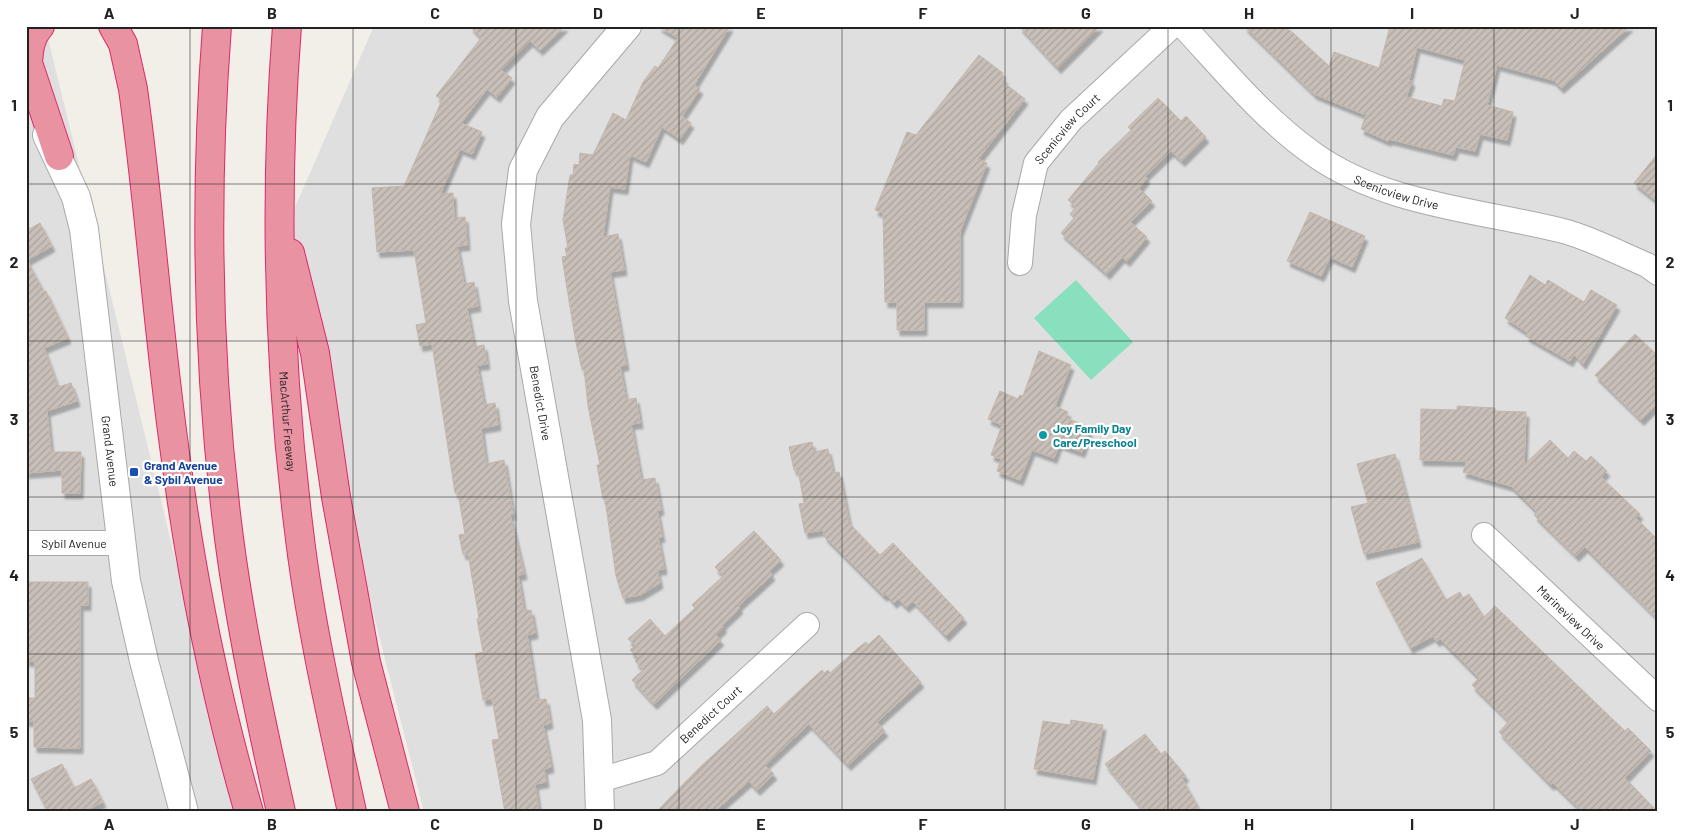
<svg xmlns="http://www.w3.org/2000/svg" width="1684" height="838" font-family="Barlow,sans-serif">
<defs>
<pattern id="building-hatch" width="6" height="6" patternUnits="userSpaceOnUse" patternTransform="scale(1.25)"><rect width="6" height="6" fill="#c7bfb8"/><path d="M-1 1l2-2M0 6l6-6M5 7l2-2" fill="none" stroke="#aba49e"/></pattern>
<filter id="shadow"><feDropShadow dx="3" dy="5.5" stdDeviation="1" flood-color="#0004"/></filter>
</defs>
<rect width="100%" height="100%" fill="#f2efe9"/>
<g fill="#e0dfdf">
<polygon points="26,26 45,26 237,812 26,812"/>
<polygon points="374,26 1658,26 1658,812 424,812 279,244"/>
</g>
<polygon fill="#88e0be" points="1076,280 1133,342 1091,380 1034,318"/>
<g fill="url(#building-hatch)" stroke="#c4b6ab" fill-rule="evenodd" filter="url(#shadow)">
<polygon points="470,26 565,26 540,50 530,41 501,70 512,78 497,97 487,89 461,123 482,132 472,154 460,149 440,194 453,193 454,218 465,217 467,245 457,246 464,284 474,282 478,306 467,308 474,347 484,345 487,364 477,365 484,405 495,403 498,425 481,428 486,464 504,460 513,514 510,515 524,574 518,575 524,611 531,610 535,633 527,635 537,700 546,699 550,723 543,725 551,767 544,769 546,782 535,784 539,812 505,812 492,740 499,739 492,699 483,700 475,654 483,652 477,619 479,618 468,554 463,554 459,535 465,534 458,493 455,493 432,344 420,346 416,325 426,323 414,250 377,252 372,188 404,186 442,100 436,96 481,38"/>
<polygon points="658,26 730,26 694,85 700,89 682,116 691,123 680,139 662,127 646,162 630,155 625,189 610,187 603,237 618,234 624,270 610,272 626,365 620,366 626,400 636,398 640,423 631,424 641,480 655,478 661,510 657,510 662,537 658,537 664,569 657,570 660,583 640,595 623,598 616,576 605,499 603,499 597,465 600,465 588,406 584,369 582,370 575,338 562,257 567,256 565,248 568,248 563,220 570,175 573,175 574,164 579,165 580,153 593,155 613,113 626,120 643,82 655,66 658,68 678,38"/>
<polygon points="1019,26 1100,26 1058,68"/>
<path d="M1244,26H1280L1291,31L1329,66L1334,52L1379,68L1390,26H1630L1561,88L1553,80L1497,65L1487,105L1513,112L1507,140L1480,134L1475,151L1456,147L1453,155L1389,139L1388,141L1361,129L1366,115L1314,94ZM1417,47L1465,60L1455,101L1444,99L1442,106L1406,97L1412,81L1409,80Z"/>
<polygon points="979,55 1003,73 1001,76 1005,79 1003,82 1025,99 978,159 987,163 960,231 960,302 924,302 924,330 897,330 897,302 885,302 883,213 875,210 907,132 916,135"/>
<polygon points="1158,98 1181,121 1186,116 1206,137 1182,161 1171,151 1145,176 1147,178 1139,188 1152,201 1130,222 1147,237 1127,261 1122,257 1107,274 1061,233 1074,218 1070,214 1076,207 1068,200 1099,163 1098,162 1131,130 1128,127"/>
<polygon points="1658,153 1658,202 1634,183"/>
<polygon points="1310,212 1365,236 1352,267 1330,257 1321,276 1287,261"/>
<polygon points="40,223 52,246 27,260 44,292 46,291 68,338 44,348 58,387 71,383 77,401 47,411 51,452 81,452 80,493 62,493 62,470 26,473 26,231"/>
<polygon points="1530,275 1545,285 1548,280 1584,302 1591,290 1617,305 1583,364 1574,354 1570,361 1526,336 1528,333 1505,318"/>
<polygon points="1635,334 1658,356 1658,403 1641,420 1595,375"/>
<polygon points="1039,351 1071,365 1055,406 1068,412 1066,418 1090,427 1082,452 1059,444 1054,458 1032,450 1020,480 997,471 1001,459 991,455 1002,425 988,419 1000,391 1018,399 1020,395 1023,396"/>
<polygon points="1457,406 1495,408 1495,411 1526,412 1524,465 1550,440 1568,458 1574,451 1586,461 1591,456 1607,471 1601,477 1640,514 1636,518 1658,540 1658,619 1585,547 1576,556 1534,515 1537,512 1511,486 1463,472 1467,461 1420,460 1421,409 1457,410"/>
<polygon points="812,442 814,452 828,449 833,473 839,472 849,523 880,555 893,543 964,618 946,636 913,601 906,607 898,599 894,603 886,594 884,596 825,537 823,530 805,533 799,504 804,503 798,470 794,470 789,447"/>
<polygon points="1395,454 1418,542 1364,554 1351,507 1368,503 1357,464"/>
<polygon points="754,531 781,560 769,571 772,575 738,606 740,608 722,625 724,627 716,635 721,640 654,704 632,680 643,670 635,661 638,658 630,650 635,645 628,639 650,619 665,636 695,608 692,605 723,576 715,567"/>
<polygon points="1422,558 1446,600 1460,592 1463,598 1469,594 1484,617 1495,606 1625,731 1628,728 1651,751 1625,778 1658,812 1583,812 1553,783 1551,785 1499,732 1509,721 1472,685 1479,678 1440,639 1436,641 1433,636 1410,648 1376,583"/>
<polygon points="28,582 88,582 88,605 80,605 80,748 34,747 34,721 26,721 26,698 35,698 35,661 26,661"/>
<polygon points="879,635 921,682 877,722 885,731 848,765 809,724 765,765 774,774 757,790 749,781 714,812 656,812 699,768 767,706 774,714 822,670 824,673 828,670 830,673 858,648 866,642 868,645"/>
<polygon points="1071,720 1103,725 1093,779 1034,769 1043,721 1070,725"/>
<polygon points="1145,734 1161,754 1165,751 1186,776 1182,778 1201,812 1145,812 1105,764"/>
<polygon points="62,764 74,788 91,779 103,802 83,812 48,812 31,779"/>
</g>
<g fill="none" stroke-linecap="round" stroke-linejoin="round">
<g stroke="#a9a9a9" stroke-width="26">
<g id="minor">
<path id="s1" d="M1183,26C1224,70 1263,118 1312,153C1385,206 1482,210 1567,232C1594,240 1621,254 1647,265L1658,273"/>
<path id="s2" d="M1020,263L1024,215L1036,163L1071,120L1172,26"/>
<path id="s3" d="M1484,535L1658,699"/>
<path id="s4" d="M26,543H121"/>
<path id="s5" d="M600,780L657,763L807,625"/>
</g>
</g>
<g stroke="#a9a9a9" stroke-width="30">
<g id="tertiary">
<path id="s6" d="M47,135L76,197L84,229L126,581L144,661L184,812"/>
<polyline points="600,812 597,720 523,301 516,224 523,170 550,117 627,26"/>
</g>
</g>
<g stroke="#dc2a67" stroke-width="30">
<g id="motorway">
<path d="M40,26C30,37 29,49 28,63L59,156"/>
<path d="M113,26L123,44L133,89C150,210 158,332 175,453C191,574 215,695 249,812"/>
<path d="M217,26C204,197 207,368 229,538C241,630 261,721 281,812"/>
<path id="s7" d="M287,26C274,194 278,363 299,531C310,625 332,719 352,812"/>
<polyline points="290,253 315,353 336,497 366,662 405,812"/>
</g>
</g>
<use href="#minor" stroke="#fff" stroke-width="24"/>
<use href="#tertiary" stroke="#fff" stroke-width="28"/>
<use href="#motorway" stroke="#e892a2" stroke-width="28"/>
</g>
<path fill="none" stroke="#222" stroke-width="1" stroke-opacity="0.55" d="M190,26V812M353,26V812M516,26V812M679,26V812M842,26V812M1005,26V812M1168,26V812M1331,26V812M1494,26V812M26,184H1658M26,341H1658M26,497H1658M26,654H1658"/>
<circle fill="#0f9aa8" stroke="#fff" stroke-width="2" cx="1043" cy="435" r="5"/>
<rect fill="#1a4fb4" stroke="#fff" stroke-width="2" x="129" y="467" width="10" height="10" rx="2.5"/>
<g text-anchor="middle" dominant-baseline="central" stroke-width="4.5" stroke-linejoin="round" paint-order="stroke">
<g font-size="12" fill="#222" stroke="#fff">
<text stroke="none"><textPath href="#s2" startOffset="148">Scenicview Court</textPath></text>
<text stroke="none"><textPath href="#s1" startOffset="275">Scenicview Drive</textPath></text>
<text transform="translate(541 403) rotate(80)">Benedict Drive</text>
<text stroke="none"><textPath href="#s7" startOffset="396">MacArthur Freeway</textPath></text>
<text stroke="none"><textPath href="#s6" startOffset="325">Grand Avenue</textPath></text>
<text stroke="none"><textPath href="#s4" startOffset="48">Sybil Avenue</textPath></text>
<text stroke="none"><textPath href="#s3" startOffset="120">Marineview Drive</textPath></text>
<text stroke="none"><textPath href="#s5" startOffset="132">Benedict Court</textPath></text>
</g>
<g font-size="12" font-weight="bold" fill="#0d838f" stroke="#fff" text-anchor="start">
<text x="1053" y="428">Joy Family Day<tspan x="1053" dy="14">Care/Preschool</tspan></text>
</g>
<g font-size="12" font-weight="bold" fill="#164399" stroke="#fff" text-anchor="start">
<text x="144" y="465">Grand Avenue<tspan x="144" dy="14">&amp; Sybil Avenue</tspan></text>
</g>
</g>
<rect width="1684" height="838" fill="none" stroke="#ffffff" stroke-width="55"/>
<rect x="28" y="28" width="1628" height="782" fill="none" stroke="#222" stroke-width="2"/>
<g font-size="16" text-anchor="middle" font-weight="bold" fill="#222">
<text x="109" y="19">A</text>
<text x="272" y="19">B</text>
<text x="435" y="19">C</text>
<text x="598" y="19">D</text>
<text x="761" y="19">E</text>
<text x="923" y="19">F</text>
<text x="1086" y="19">G</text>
<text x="1249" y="19">H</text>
<text x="1412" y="19">I</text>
<text x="1575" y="19">J</text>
<text x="14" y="111">1</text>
<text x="1670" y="111">1</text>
<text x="14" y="268">2</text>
<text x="1670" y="268">2</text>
<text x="14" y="425">3</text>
<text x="1670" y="425">3</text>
<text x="14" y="581">4</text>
<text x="1670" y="581">4</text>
<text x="14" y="738">5</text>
<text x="1670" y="738">5</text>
<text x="109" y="830">A</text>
<text x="272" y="830">B</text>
<text x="435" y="830">C</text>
<text x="598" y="830">D</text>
<text x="761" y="830">E</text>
<text x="923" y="830">F</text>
<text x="1086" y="830">G</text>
<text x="1249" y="830">H</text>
<text x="1412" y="830">I</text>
<text x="1575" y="830">J</text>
</g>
</svg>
